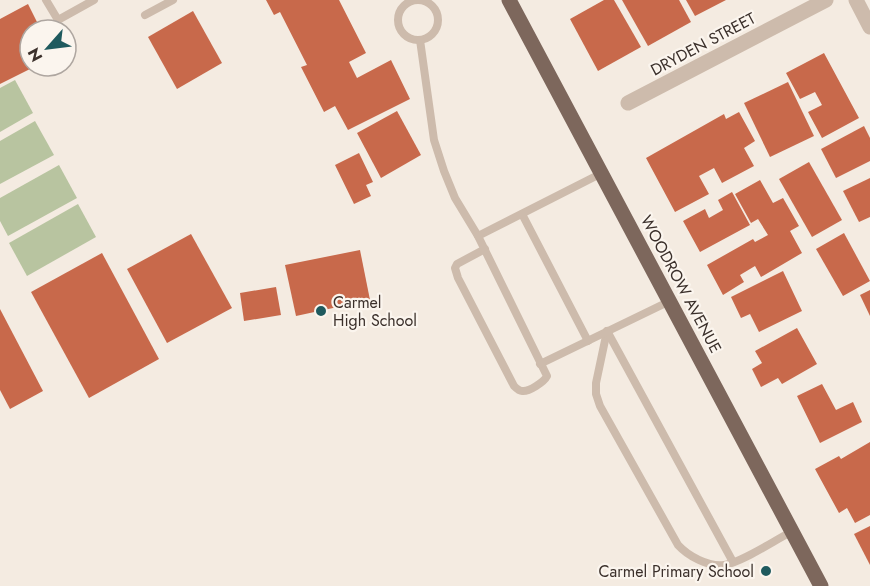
<svg xmlns="http://www.w3.org/2000/svg" width="870" height="586" font-family="Jost,sans-serif">
<rect width="100%" height="100%" fill="#f4ebe1"/>
<g fill="#b8c4a0">
<polygon points="15,80 33,113 0,132 0,88"/>
<polygon points="35,121 54,155 0,184 0,141"/>
<polygon points="59,165 77,198 8,236 0,221 0,198"/>
<polygon points="78,204 96,237 27,276 9,243"/>
</g>
<g fill="#c8694b">
<polygon points="266,0 339,0 366,53 349,62 357,78 391,60 410,99 348,130 335,106 324,112 301,67 307,65 280,12 274,15"/>
<polygon points="604,0 614,0 641,47 598,71 570,19"/>
<polygon points="622,0 679,0 691,22 648,46"/>
<polygon points="686,0 726,0 695,16"/>
<polygon points="28,4 41,30 30,30 30,66 36,66 0,84 0,19"/>
<polygon points="193,11 222,63 177,89 148,37"/>
<polygon points="824,53 859,118 822,138 808,112 822,105 815,92 800,99 786,73"/>
<polygon points="788,82 814,136 770,157 744,103"/>
<polygon points="397,111 421,155 381,178 357,133"/>
<polygon points="739,112 755,141 744,148 754,166 722,183 714,168 699,176 709,194 675,212 646,158 724,114 726,119"/>
<polygon points="864,126 870,138 870,161 836,178 821,149"/>
<polygon points="359,153 373,182 366,185 371,196 354,204 335,165"/>
<polygon points="809,162 842,220 812,237 779,179"/>
<polygon points="870,178 870,217 859,222 843,191"/>
<polygon points="760,180 773,203 783,198 799,226 790,231 802,253 761,277 755,266 740,275 744,282 723,295 707,265 753,239 755,242 768,235 758,219 751,223 735,194"/>
<polygon points="732,192 750,225 700,252 683,221 705,209 709,218 723,210 718,200"/>
<polygon points="844,233 870,281 843,296 816,249"/>
<polygon points="191,234 232,308 167,343 127,269"/>
<polygon points="360,250 370,300 296,316 285,265"/>
<polygon points="102,253 159,359 89,398 31,292"/>
<polygon points="783,271 802,311 759,332 750,314 741,318 731,297"/>
<polygon points="276,287 281,315 244,321 240,293"/>
<polygon points="870,290 870,316 860,295"/>
<polygon points="0,309 43,391 10,409 0,390"/>
<polygon points="797,328 817,364 782,384 778,378 761,387 752,369 762,363 755,351"/>
<polygon points="822,384 836,410 853,402 862,422 820,443 797,396"/>
<polygon points="870,442 870,515 855,523 847,508 839,513 815,469 839,456 841,459"/>
<polygon points="870,526 870,565 854,534"/>
</g>
<g fill="none" stroke-linecap="round" stroke-linejoin="round">
<g stroke="#cdbbac" stroke-width="8">
<polyline points="46,0 58,20 94,0"/>
<circle cx="418" cy="20" r="20"/>
<polyline points="145,15 173,0"/>
<path d="M420,40L434,140L444,171L455,198L478,236L547,376C544,382 529,392 522,391C519,391 516,388 514,386L458,278L455,268L457,264L485,249"/>
<polyline points="522,214 588,341"/>
<polyline points="478,236 602,173"/>
<path d="M607,331L596,383V394L600,406L678,545C688,556 708,567 724,565C741,563 775,540 791,532"/>
<polyline points="607,331 733,562"/>
<polyline points="540,364 670,301"/>
</g>
<g stroke="#cdbbac" stroke-width="15">
<polyline points="856,0 870,27"/>
<polyline points="628,103 826,0"/>
</g>
<polyline stroke="#7d675c" stroke-width="15" points="509,0 821,586"/>
</g>
<g fill="#1f5a5e" stroke="#fbf5ee" stroke-width="2">
<circle cx="321" cy="311" r="6"/>
<circle cx="766" cy="571" r="6"/>
</g>
<g text-anchor="middle" dominant-baseline="central" stroke-width="4.5" stroke-linejoin="round" paint-order="stroke">
<g font-size="16" fill="#3b302b" stroke="#fbf5ee">
<text transform="translate(703 44) rotate(-28)">DRYDEN STREET</text>
<text transform="translate(681 284) rotate(62)">WOODROW AVENUE</text>
</g>
<g font-size="16" fill="#3b302b" stroke="#fbf5ee" text-anchor="start">
<text x="333" y="302">Carmel<tspan x="333" dy="18">High School</tspan></text>
<text x="754" y="571" text-anchor="end">Carmel Primary School</text>
</g>
</g>
<g transform="translate(48 48) rotate(242)"><circle r="28" fill="#fbf5ee" stroke="#aea6a0" stroke-width="1.5"/>
<path d="M0-4.5L10 22L0 15L-10 22Z" fill="#1f5a5e"/>
<text y="-9" font-size="16" font-weight="bold" text-anchor="middle" fill="#3b302b">N</text>
</g>
</svg>
